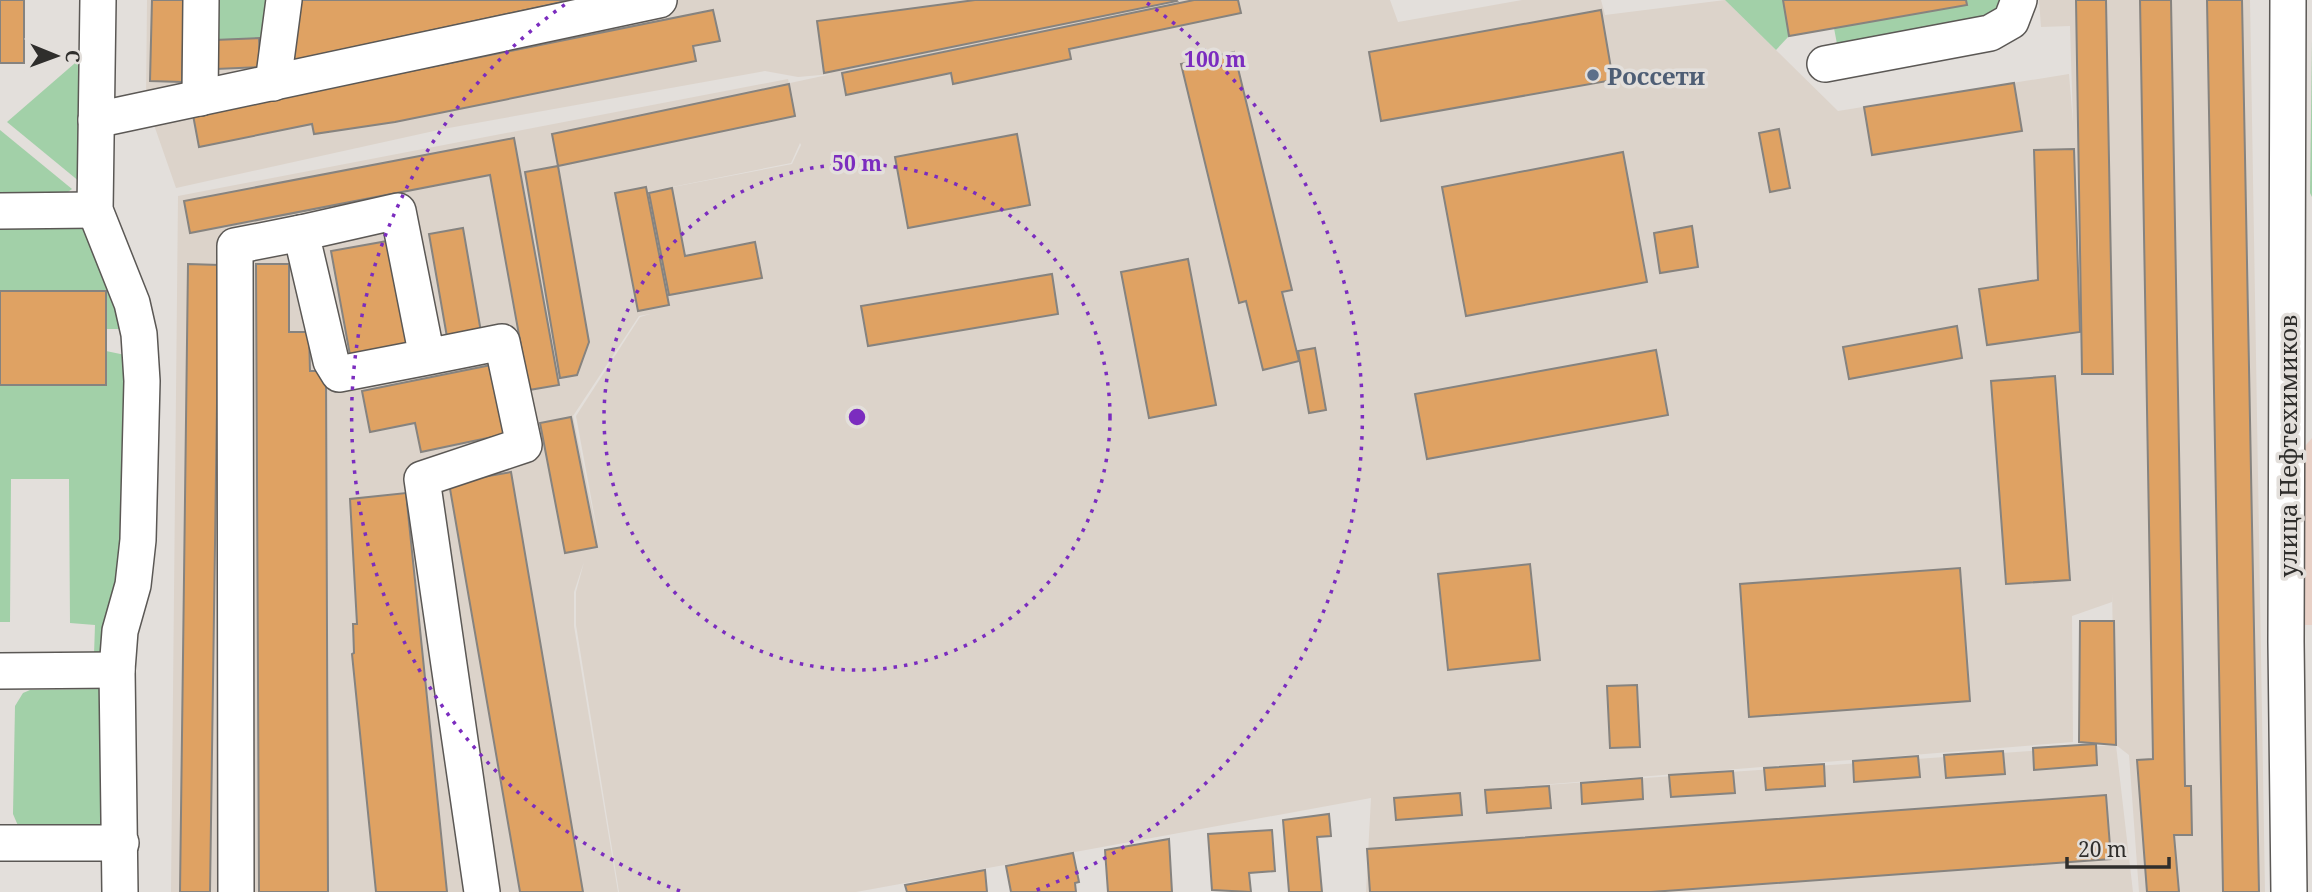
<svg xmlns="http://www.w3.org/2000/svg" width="2312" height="892" font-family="'Noto Serif',serif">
<rect width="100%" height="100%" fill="#e3dfdb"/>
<polygon fill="#e8d0c6" points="2312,438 2312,625 2303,625 2302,459 2306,445"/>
<path fill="#dcd3ca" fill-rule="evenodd" d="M147,0H1390L1398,22L1522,0H1601L1605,15L1725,0L1838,111L2069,74L2073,123L2070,26L2041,27L2039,0H2250L2265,892H2139L2129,755L2116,745L2133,892H1366L1371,798L856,892H619L576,625V592L584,562L574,592V626L618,892H171L178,196L788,79L795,110L790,83L832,74L798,77L765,71L443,129L176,188L146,102ZM800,143L801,145L792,164L647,192L791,163ZM650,314L640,317L576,416L600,546L573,416L639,316ZM2112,591L2115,745L1490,789L2073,742L2072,616L2112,602Z"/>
<g fill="#a2d0a8">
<polygon points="217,0 278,0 260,67 259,38 215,40"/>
<polygon points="1725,0 1783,0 1789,36 1776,50"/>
<polygon points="1966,0 2009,0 1993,18 1837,44 1834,28 1966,5"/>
<polygon points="2312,40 2312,197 2310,193"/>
<polygon points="82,57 80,182 7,122"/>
<polygon points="0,130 72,189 65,194 0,196"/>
<polygon points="95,226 125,329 107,329 106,291 0,291 0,229"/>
<polygon points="106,351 130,356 132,532 102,654 94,655 95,625 70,623 69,479 11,479 10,622 0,622 0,385 106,385"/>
<polygon points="99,689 105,694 103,823 98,828 19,828 13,814 15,706 23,693 30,690"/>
</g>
<g fill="#dfa263" stroke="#86837f" stroke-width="2">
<rect x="0" y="0" width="24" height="63"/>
<polygon points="152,0 184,0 182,82 150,81"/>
<polygon points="299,0 571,0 290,61"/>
<polygon points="975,0 1176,0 1177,1 824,73 817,21"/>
<polygon points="1194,0 1238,0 1241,13 1069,49 1071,59 953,84 951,73 846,95 842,73"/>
<polygon points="1783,0 1966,0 1967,5 1789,36"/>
<polygon points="2076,0 2106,0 2113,374 2082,374"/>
<polygon points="2140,0 2171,0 2185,786 2191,786 2192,835 2174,835 2179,892 2147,892 2137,760 2153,759"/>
<polygon points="2207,0 2242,0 2259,892 2223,892"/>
<polygon points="713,10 720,41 693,46 696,61 395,122 314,134 312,124 199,147 193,115"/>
<polygon points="1601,10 1613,80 1381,121 1369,52"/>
<polygon points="259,38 260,67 216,69 215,40"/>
<polygon points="1234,52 1292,290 1282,292 1299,361 1263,370 1246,301 1239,303 1181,64"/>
<polygon points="2014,83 2022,131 1872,155 1864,107"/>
<polygon points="789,84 795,116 558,166 552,134"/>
<polygon points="1779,129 1790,188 1770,192 1759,133"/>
<polygon points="1017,134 1030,205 908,228 895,157"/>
<polygon points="514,138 559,385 529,390 490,175 190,233 184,201"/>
<polygon points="2074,149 2080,332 1987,345 1979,289 2038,280 2034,150"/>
<polygon points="1623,152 1647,282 1466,316 1442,187"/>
<polygon points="558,166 589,342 577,375 560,378 525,172"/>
<polygon points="646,187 669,305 638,311 615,193"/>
<polygon points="672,188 685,256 755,242 762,278 669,295 649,193"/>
<polygon points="1692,226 1698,267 1660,273 1654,233"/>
<polygon points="463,228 481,332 447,337 429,234"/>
<polygon points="393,240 412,343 350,355 331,251"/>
<polygon points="1188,259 1216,405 1149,418 1121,272"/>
<polygon points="188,264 219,265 210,892 180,892"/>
<polygon points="256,264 289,264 289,332 309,332 310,371 326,371 328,892 259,892"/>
<polygon points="1052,274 1058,314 868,346 861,306"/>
<rect x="0" y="291" width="106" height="94"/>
<polygon points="1957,326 1962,358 1849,379 1843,347"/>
<polygon points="1315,348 1326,410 1309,413 1298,351"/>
<polygon points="1656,350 1668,415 1427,459 1415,394"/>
<polygon points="496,364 511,433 421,452 415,423 370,432 362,391"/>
<polygon points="2055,376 2070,580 2006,584 1991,381"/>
<polygon points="571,417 597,547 565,553 540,423"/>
<polygon points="511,472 583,892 520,892 449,483"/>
<polygon points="406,493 447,892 376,892 352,654 354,653 353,624 357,624 350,499"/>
<polygon points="1530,564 1540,660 1448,670 1438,574"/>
<polygon points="1960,568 1970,701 1749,717 1740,584"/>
<polygon points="2080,621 2114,621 2116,745 2079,742"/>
<polygon points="1637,685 1640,747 1610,748 1607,686"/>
<polygon points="2096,744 2097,765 2034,770 2033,748"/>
<polygon points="2003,751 2005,774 1946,778 1944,755"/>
<polygon points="1918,756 1920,777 1854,782 1853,761"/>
<polygon points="1824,764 1825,786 1766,790 1764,768"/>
<polygon points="1733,771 1735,793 1671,797 1669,775"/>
<polygon points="1642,778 1643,799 1582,804 1581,783"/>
<polygon points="1549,786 1551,808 1487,813 1485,790"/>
<polygon points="1460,793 1462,815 1396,820 1394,798"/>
<polygon points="2106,795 2111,859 1651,892 1370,892 1367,849"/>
<polygon points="1329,814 1331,836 1317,837 1322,892 1289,892 1283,820"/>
<polygon points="1272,830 1275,871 1249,873 1251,892 1212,890 1208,834"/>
<polygon points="1169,839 1172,892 1108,892 1105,850"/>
<polygon points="1073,853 1079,882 1075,883 1076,892 1011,892 1006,866"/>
<polygon points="985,870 987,892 907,892 905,885"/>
</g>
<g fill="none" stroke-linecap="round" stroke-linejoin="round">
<g stroke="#5b5855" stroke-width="38">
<g id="minor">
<polyline points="98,0 95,210 132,303 139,334 142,381 138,540 133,585 120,631 117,670 120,892"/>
<polyline points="2288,0 2286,642 2289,892"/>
<polyline points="1825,64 1990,33 2011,21 2019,0"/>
<polyline points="273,83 284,0"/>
<polyline points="200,98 201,0"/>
<polyline points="96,120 659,0"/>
<polyline points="0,211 95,210"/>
<polyline points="427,357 339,374 331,361 301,233 398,211 427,357 502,342 524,445 422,479 482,892"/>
<polyline points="0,671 117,670"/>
<polyline points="0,843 121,843"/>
<polyline points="236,892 235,246 301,233"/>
</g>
</g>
<use href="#minor" stroke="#fff" stroke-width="35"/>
</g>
<g fill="none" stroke="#7b2cbf" stroke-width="3.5" stroke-dasharray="3.5 7">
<circle cx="857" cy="417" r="253"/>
<path d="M680 891A506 506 0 0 1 567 3M1147 3A506 506 0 0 1 1034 891"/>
</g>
<circle fill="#5c6f8a" stroke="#e3dfdb" stroke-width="2.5" cx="1593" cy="75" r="7"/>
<g text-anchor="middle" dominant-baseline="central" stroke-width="7" stroke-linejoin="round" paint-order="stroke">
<g font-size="24" font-weight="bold" fill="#4e5e75" stroke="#e3dfdb" text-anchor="start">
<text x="1607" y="75">Россети</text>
</g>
<g font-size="24" fill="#2f2e2c" stroke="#e3dfdb">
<text transform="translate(2287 446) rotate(-90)">улица Нефтехимиков</text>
</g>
</g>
<circle cx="857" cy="417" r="10" fill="#7b2cbf" stroke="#e3dfdb" stroke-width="3.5"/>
<g font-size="21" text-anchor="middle" font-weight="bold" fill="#7b2cbf" stroke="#e3dfdb" stroke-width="7" stroke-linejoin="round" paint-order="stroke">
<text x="1215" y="67">100 m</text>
<text x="857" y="171">50 m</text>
</g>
<g transform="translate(56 56) rotate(91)" stroke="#e3dfdb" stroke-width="5" paint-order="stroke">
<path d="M0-5L12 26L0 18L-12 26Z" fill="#2f2e2c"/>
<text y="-10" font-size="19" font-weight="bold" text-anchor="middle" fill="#2f2e2c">С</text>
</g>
<path d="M2067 857v10h102v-10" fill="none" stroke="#2f2e2c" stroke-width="3.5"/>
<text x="2078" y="857" font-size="21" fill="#2f2e2c" stroke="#e3dfdb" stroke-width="5" paint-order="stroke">20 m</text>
</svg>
